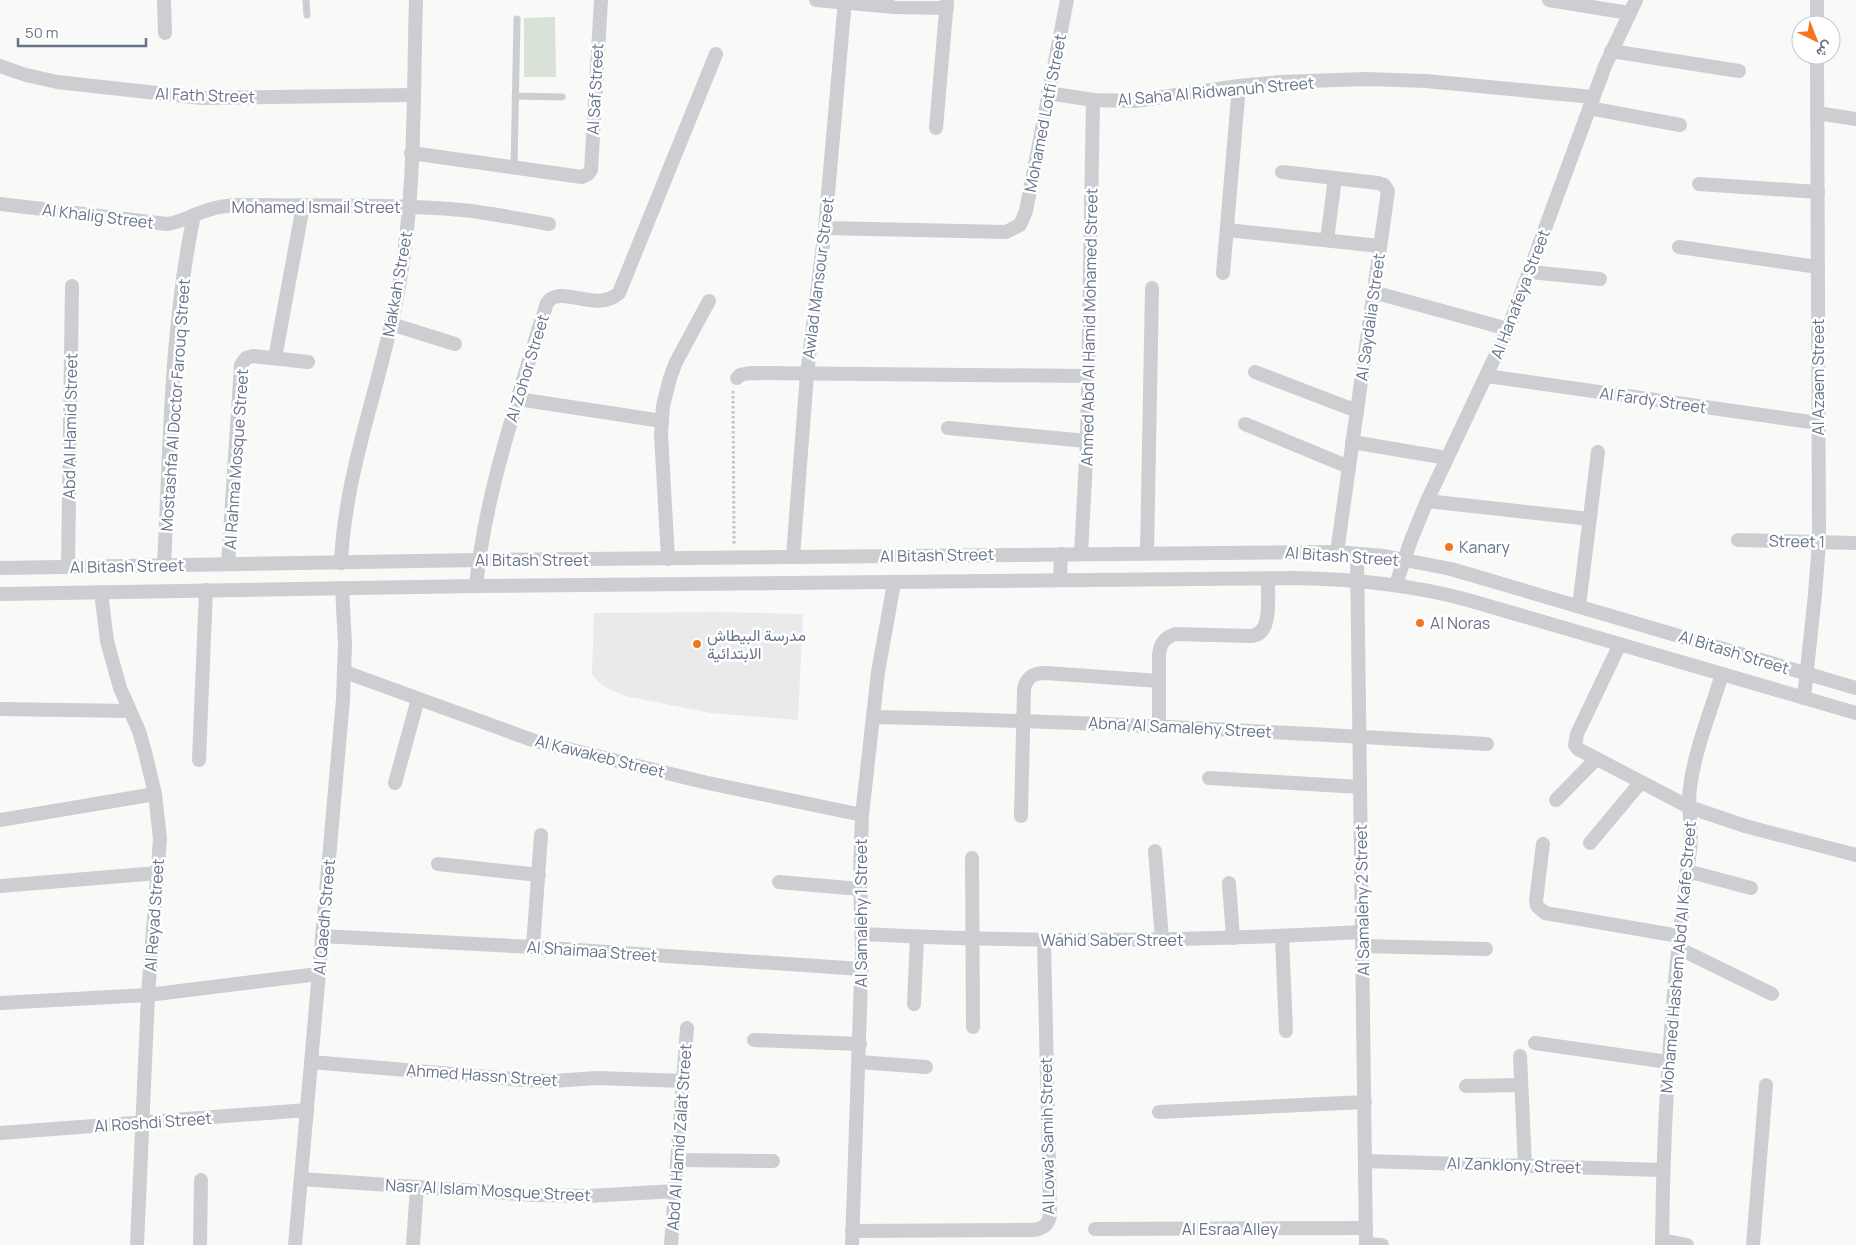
<svg xmlns="http://www.w3.org/2000/svg" width="1856" height="1245" font-family="Manrope,Vazirmatn,sans-serif">
<rect width="100%" height="100%" fill="#f9f9f7"/>
<polygon fill="#eaeaea" points="715,612 803,614 798,720 711,713 625,696 607,688 598,682 592,674 594,613"/>
<polygon fill="#d9e2d7" points="555,17 556,77 524,77 524,18"/>
<g fill="none" stroke-linecap="round" stroke-linejoin="round">
<polyline stroke="#c2c4c7" stroke-width="3" stroke-dasharray="2.5 2.5" stroke-linecap="butt" points="733,391 734,544"/>
<g stroke="#ccced2" stroke-width="7">
<polyline points="306,0 307,15"/>
<polyline points="515,96 562,97"/>
<polyline points="514,167 517,19"/>
</g>
<g stroke="#ccced2" stroke-width="14">
<polyline points="164,0 165,33"/>
<polyline points="816,0 894,7 947,8"/>
<polyline points="1549,0 1629,13"/>
<polyline points="1817,0 1817,25"/>
<polyline points="1611,51 1739,71"/>
<polyline points="0,66 26,75 57,82 202,98 413,95"/>
<polyline points="1048,93 1093,100 1135,101 1239,86 1280,82 1366,79 1426,81 1593,97"/>
<polyline points="1589,108 1680,125"/>
<polyline points="1817,113 1856,119"/>
<polyline points="936,128 947,0"/>
<polyline points="411,153 582,177 588,174 591,170 601,0"/>
<polyline points="1282,172 1378,183 1384,185 1388,191 1337,552"/>
<polyline points="1699,184 1818,192"/>
<path d="M0,204L167,224C182,222 194,214 208,210C220,206 232,205 244,205C316,206 390,204 462,210C491,213 520,219 549,224"/>
<polyline points="825,228 1006,232 1020,225 1026,211 1067,0"/>
<polyline points="1227,230 1380,246"/>
<polyline points="1327,240 1335,178"/>
<polyline points="1679,247 1818,267"/>
<polyline points="1530,272 1600,279"/>
<polyline points="1223,273 1239,86"/>
<polyline points="1373,292 1508,329"/>
<polyline points="391,324 455,344"/>
<polyline points="275,358 303,206"/>
<polyline points="1255,372 1357,411"/>
<polyline points="1487,376 1818,423"/>
<polyline points="737,378 740,375 749,373 1088,376"/>
<polyline points="518,399 662,421"/>
<polyline points="1245,424 1349,467"/>
<polyline points="948,428 1087,441"/>
<polyline points="1352,442 1447,458"/>
<polyline points="1427,501 1590,519"/>
<polyline points="1738,540 1856,543"/>
<polyline points="1147,553 1152,288"/>
<polyline points="1081,554 1087,441 1093,100"/>
<polyline points="1357,554 1366,1245"/>
<polyline points="793,556 807,374 825,228 845,0"/>
<polyline points="668,559 661,434 663,406 670,378 676,362 709,301"/>
<path d="M341,563C345,468 383,379 399,286C416,192 413,95 416,0"/>
<polyline points="228,564 241,365 246,358 253,356 308,362"/>
<path d="M164,565C170,449 170,330 194,215"/>
<polyline points="68,567 72,286"/>
<polyline points="0,568 479,560 1337,552 1384,556 1451,569 1856,688"/>
<polyline points="1060,580 1061,554"/>
<polyline points="1396,584 1411,540 1427,501 1508,329 1605,66 1636,0"/>
<path d="M476,586C483,516 502,451 522,384C530,357 538,330 547,303C560,283 596,314 619,293L716,54"/>
<polyline points="101,592 107,641 120,688 139,731 145,752 155,794 160,839 148,995 137,1245"/>
<path d="M0,594L476,586L1294,578C1353,579 1410,584 1468,600L1856,713"/>
<polyline points="1579,606 1598,452"/>
<polyline points="1620,644 1577,734 1575,745 1578,749 1689,807 1745,826 1856,855"/>
<polyline points="345,672 535,741 708,783 862,815"/>
<polyline points="1804,698 1815,594 1819,542 1817,55"/>
<polyline points="0,709 130,711"/>
<path d="M873,717C1078,721 1283,732 1487,744"/>
<path d="M1159,726V655C1160,644 1164,638 1175,634L1250,636C1274,636 1267,595 1268,578"/>
<polyline points="199,760 206,590"/>
<polyline points="1209,778 1360,787"/>
<polyline points="395,783 418,699"/>
<polyline points="1556,800 1596,759"/>
<path d="M1021,816L1024,689C1027,676 1034,673 1046,673L1159,681"/>
<polyline points="0,820 155,794"/>
<polyline points="1590,843 1641,782"/>
<polyline points="1543,844 1536,901 1537,906 1545,913 1679,936"/>
<polyline points="1155,851 1162,940"/>
<polyline points="972,858 973,1027"/>
<polyline points="438,864 539,875"/>
<polyline points="1687,871 1751,888"/>
<polyline points="779,882 860,889"/>
<polyline points="1229,883 1233,938"/>
<polyline points="0,886 158,873"/>
<path d="M862,934C1029,943 1195,941 1362,932"/>
<polyline points="322,936 533,947 862,969"/>
<polyline points="1282,937 1286,1031"/>
<polyline points="1362,946 1486,949"/>
<polyline points="533,947 541,835"/>
<polyline points="1678,948 1772,994"/>
<polyline points="0,1003 148,995 318,974"/>
<polyline points="914,1004 917,937"/>
<polyline points="754,1040 860,1044"/>
<polyline points="1535,1043 1668,1062"/>
<polyline points="1520,1056 1525,1166"/>
<polyline points="311,1062 524,1080 553,1081 597,1078 683,1081"/>
<polyline points="859,1062 926,1067"/>
<polyline points="1466,1086 1521,1085"/>
<polyline points="1159,1112 1365,1102"/>
<polyline points="0,1133 307,1110"/>
<polyline points="677,1160 773,1161"/>
<polyline points="1365,1161 1662,1170"/>
<polyline points="301,1179 534,1195 589,1196 675,1191"/>
<polyline points="1095,1229 1366,1228"/>
<path d="M852,1231L1034,1230C1045,1228 1050,1223 1050,1212L1044,941"/>
<polyline points="1662,1240 1687,1245"/>
<polyline points="1366,1244 1382,1245"/>
<polyline points="200,1245 201,1180"/>
<polyline points="295,1245 343,699 345,644 342,588"/>
<polyline points="413,1245 417,1187"/>
<polyline points="671,1245 687,1028"/>
<polyline points="852,1245 862,950 860,874 862,815 878,672 894,583"/>
<path d="M1662,1245C1663,1113 1672,982 1690,851C1693,830 1687,808 1690,787C1695,749 1711,711 1722,674"/>
<polyline points="1753,1245 1766,1085"/>
</g>
</g>
<g fill="#f07720" stroke="#fff" stroke-width="2">
<circle cx="1449" cy="547" r="5"/>
<circle cx="1420" cy="623" r="5"/>
<circle cx="697" cy="644" r="5"/>
</g>
<g text-anchor="middle" dominant-baseline="central" stroke-width="5" stroke-linejoin="round" paint-order="stroke">
<g font-size="16" fill="#66738a" stroke="#fff">
<text transform="translate(595 89) rotate(-87)">Al Saf Street</text>
<text transform="translate(1216 91) rotate(-5)">Al Saha Al Ridwanuh Street</text>
<text transform="translate(205 95) rotate(2)">Al Fath Street</text>
<text transform="translate(1045 113) rotate(-79)">Mohamed Lotfi Street</text>
<text x="316" y="207">Mohamed Ismail Street</text>
<text transform="translate(98 216) rotate(7)">Al Khalig Street</text>
<text transform="translate(818 278) rotate(-83)">Awlad Mansour Street</text>
<text transform="translate(397 284) rotate(-80)">Makkah Street</text>
<text transform="translate(1520 294) rotate(-69)">Al Hanafeya Street</text>
<text transform="translate(1370 317) rotate(-82)">Al Saydalia Street</text>
<text transform="translate(1089 327) rotate(-89)">Ahmed Abd Al Hamid Mohamed Street</text>
<text transform="translate(527 368) rotate(-73)">Al Zohor Street</text>
<text transform="translate(1818 377) rotate(-90)">Al Azaem Street</text>
<text transform="translate(1653 400) rotate(8)">Al Fardy Street</text>
<text transform="translate(175 405) rotate(-86)">Mostashfa Al Doctor Farouq Street</text>
<text transform="translate(70 426) rotate(-89)">Abd Al Hamid Street</text>
<text transform="translate(236 459) rotate(-86)">Al Rahma Mosque Street</text>
<text transform="translate(1797 541) rotate(1)">Street 1</text>
<text transform="translate(937 555) rotate(-1)">Al Bitash Street</text>
<text transform="translate(1342 556) rotate(4)">Al Bitash Street</text>
<text x="532" y="560">Al Bitash Street</text>
<text transform="translate(127 566) rotate(-1)">Al Bitash Street</text>
<text transform="translate(1734 652) rotate(17)">Al Bitash Street</text>
<text transform="translate(1180 727) rotate(3)">Abna' Al Samalehy Street</text>
<text transform="translate(600 756) rotate(14)">Al Kawakeb Street</text>
<text transform="translate(1362 900) rotate(-91)">Al Samalehy 2 Street</text>
<text transform="translate(861 913) rotate(-90)">Al Samalehy 1 Street</text>
<text transform="translate(154 915) rotate(-86)">Al Reyad Street</text>
<text transform="translate(324 917) rotate(-85)">Al Qaedh Street</text>
<text x="1112" y="940">Wahid Saber Street</text>
<text transform="translate(592 951) rotate(4)">Al Shaimaa Street</text>
<text transform="translate(1678 957) rotate(-85)">Mohamed Hashem Abd Al Kafe Street</text>
<text transform="translate(482 1075) rotate(4)">Ahmed Hassn Street</text>
<text transform="translate(153 1122) rotate(-4)">Al Roshdi Street</text>
<text transform="translate(1047 1136) rotate(-91)">Al Lowa' Samih Street</text>
<text transform="translate(679 1137) rotate(-86)">Abd Al Hamid Zalat Street</text>
<text transform="translate(1514 1165) rotate(2)">Al Zanklony Street</text>
<text transform="translate(488 1190) rotate(3)">Nasr Al Islam Mosque Street</text>
<text x="1230" y="1229">Al Esraa Alley</text>
</g>
<g font-size="16" fill="#66738a" stroke="#fff" text-anchor="start">
<text x="1459" y="547">Kanary</text>
<text x="1430" y="623">Al Noras</text>
<text x="707" y="635">مدرسة البيطاش<tspan x="707" dy="18">الابتدائية</tspan></text>
</g>
</g>
<g transform="translate(1816 40) rotate(137)"><circle r="24" fill="#ffffff" stroke="#c2c7d0"/>
<path d="M0-4L9 19L0 12L-9 19Z" fill="#f07720"/>
<text y="-8" font-size="14" font-weight="bold" text-anchor="middle" fill="#66738a">ش</text>
</g>
<path d="M18 38v8h128v-8" fill="none" stroke="#66738a" stroke-width="2.5"/>
<text x="25" y="38" font-size="15" fill="#66738a" stroke="#ffffff" stroke-width="4" paint-order="stroke">50 m</text>
</svg>
